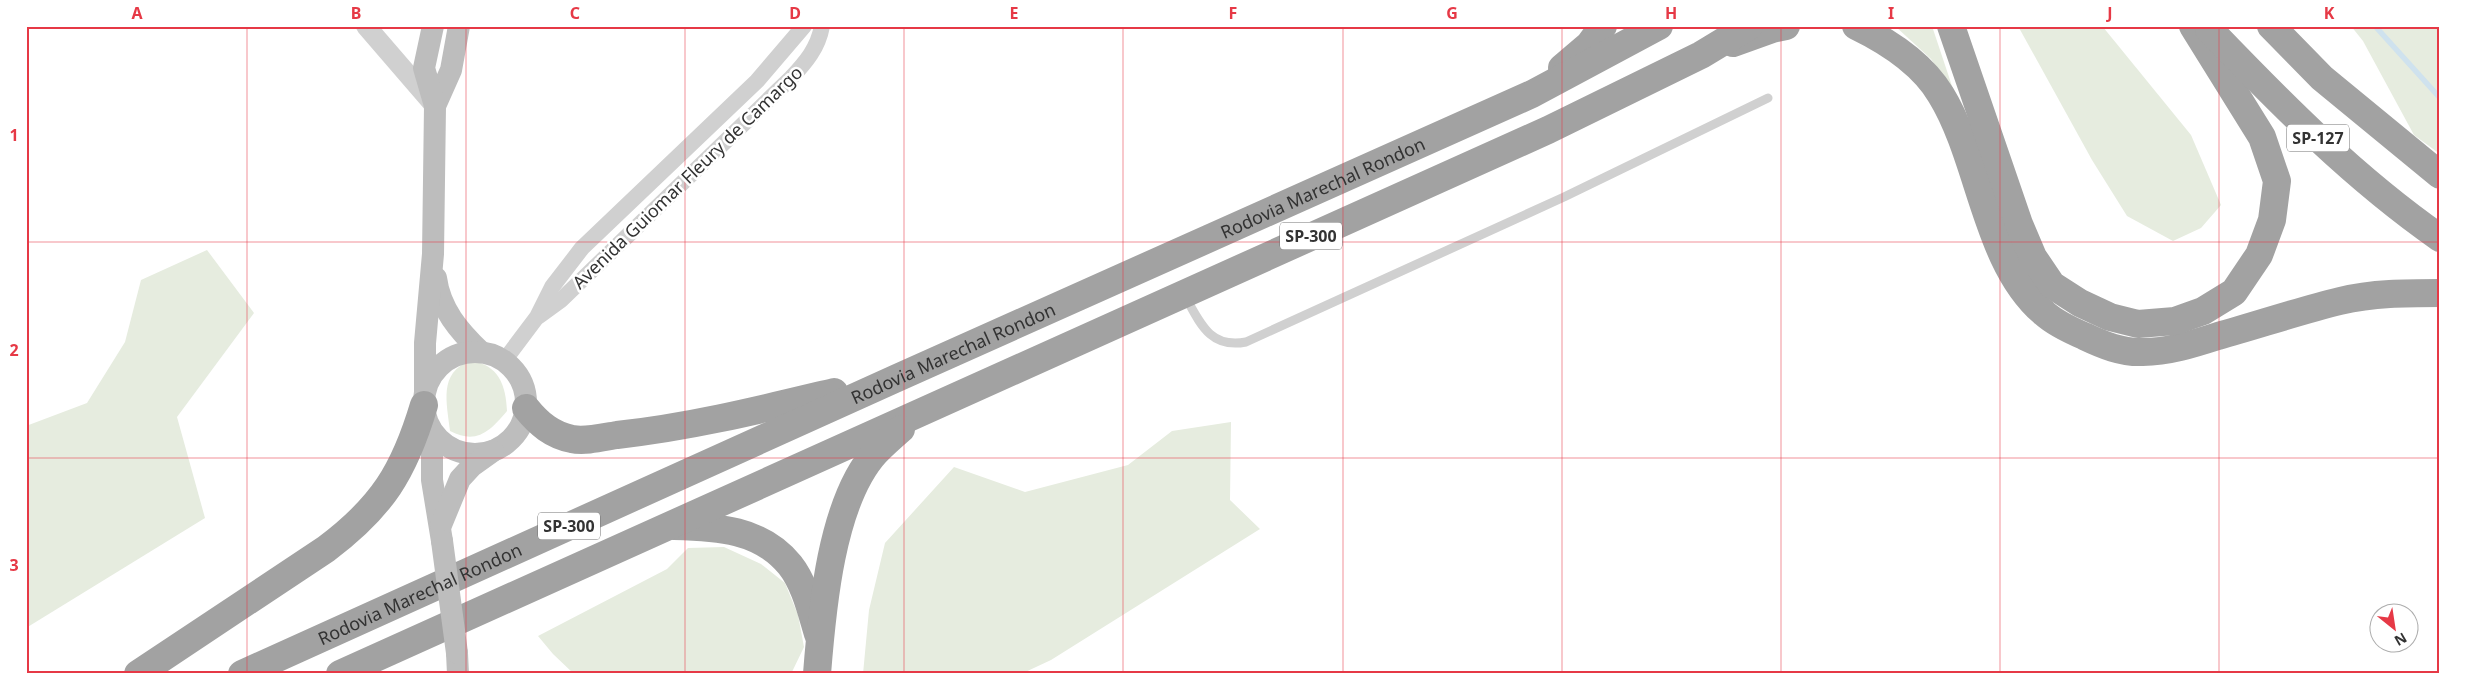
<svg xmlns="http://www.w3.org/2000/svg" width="2466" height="700" font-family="'Noto Sans',sans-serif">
<rect width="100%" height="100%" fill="#fff"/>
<g fill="#e6ecdf">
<polygon points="1895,26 1932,26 1956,98 1931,59"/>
<polygon points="2018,26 2103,27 2191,135 2221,205 2201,228 2173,241 2127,216 2092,160"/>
<polygon points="2351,26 2440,26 2440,154 2414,135 2363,41"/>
<polygon points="207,250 254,313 177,417 205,518 26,628 26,426 87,403 125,342 141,280"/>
<path d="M470,361C499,364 506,386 507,411C490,431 477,445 450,431C447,403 438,373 470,361Z"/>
<polygon points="1231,422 1230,500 1260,529 1051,660 1021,674 863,674 869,610 885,543 954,467 1025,492 1128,465 1172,431"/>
<polygon points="724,547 761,564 785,583 798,615 804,647 791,674 574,674 553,654 538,636 667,569 688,548"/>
</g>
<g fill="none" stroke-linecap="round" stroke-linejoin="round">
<polyline stroke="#cfe2ee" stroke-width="5.5" points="2375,26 2440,98"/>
<path stroke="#d0d0d0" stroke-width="9" d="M1185,296C1200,323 1210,349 1246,342L1564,197L1768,98"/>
<g stroke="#d0d0d0" stroke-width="16">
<path d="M539,316L561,300L791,78C806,62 818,48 822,26"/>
<polyline points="504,361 537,317 552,287 582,248 757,81 804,26"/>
</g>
<polyline stroke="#d0d0d0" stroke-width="20" points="366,26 435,106"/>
<g stroke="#bdbdbd" stroke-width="22">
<polyline points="435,106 451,70 459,26"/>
<path d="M436,278C440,309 459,331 481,352"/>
<circle cx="475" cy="403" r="51"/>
<polyline points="425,390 425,343 433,254 435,106 424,68 433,26"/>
<polyline points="432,432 432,480 442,541"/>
<polyline points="441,525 460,479 472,466 493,451"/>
<polyline points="457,653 458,674"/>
</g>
<g stroke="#a2a2a2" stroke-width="28">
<path d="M1856,26C1889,42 1922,63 1941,95C1981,160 1985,263 2044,313C2055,323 2070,330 2084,336C2103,345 2122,353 2143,352C2168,352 2193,344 2218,336C2258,325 2299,311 2340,301C2373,293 2406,293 2440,293"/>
<polyline points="1951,26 2019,224 2033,257 2052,285 2080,303 2110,317 2138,324 2175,321 2203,311 2234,292 2259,255 2272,220 2277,181 2262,137 2193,26"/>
<polyline points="2271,26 2322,78 2440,175"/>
<path d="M2209,29C2281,104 2354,178 2440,238"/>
<polyline points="1733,43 1772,29 1786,26"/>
<polyline points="1562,68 1589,45 1603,26"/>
<path d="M526,408C539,424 552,435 572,439C585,442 604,437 617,435C691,427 763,409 834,392"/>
<path d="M674,526C717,527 761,529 790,565C805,584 811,611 818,634"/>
<path d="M138,674L326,549C382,507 404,472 424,405"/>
<path id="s1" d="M242,674L897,378L1532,94L1659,26"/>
<polyline points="340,674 1548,130 1701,55 1749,26"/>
<path d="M817,674C822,610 831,501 876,452C884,444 893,436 901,429"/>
</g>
<polyline stroke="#bdbdbd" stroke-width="22" points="442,541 457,653"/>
</g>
<path fill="none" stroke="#e63946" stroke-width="1" stroke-opacity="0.55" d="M247,26V674M466,26V674M685,26V674M904,26V674M1123,26V674M1343,26V674M1562,26V674M1781,26V674M2000,26V674M2219,26V674M26,242H2440M26,458H2440"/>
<g text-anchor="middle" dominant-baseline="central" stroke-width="5" stroke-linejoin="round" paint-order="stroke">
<g fill="#fff" stroke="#707070" stroke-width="1">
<rect x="2287" y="124.5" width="62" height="27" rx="4"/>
<rect x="1280" y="222.5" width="62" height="27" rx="4"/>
<rect x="538" y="512.5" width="62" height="27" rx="4"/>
</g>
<g font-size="16" font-weight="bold" fill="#333">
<text x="2318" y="138">SP-127</text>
<text x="1311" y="236">SP-300</text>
<text x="569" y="526">SP-300</text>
</g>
<g font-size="18" fill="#333" stroke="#fff">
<text transform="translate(687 177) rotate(-44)">Avenida Guiomar Fleury de Camargo</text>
<text stroke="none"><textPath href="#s1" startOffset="1185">Rodovia Marechal Rondon</textPath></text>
<text stroke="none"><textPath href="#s1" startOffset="780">Rodovia Marechal Rondon</textPath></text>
<text stroke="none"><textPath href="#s1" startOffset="195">Rodovia Marechal Rondon</textPath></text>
</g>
</g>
<rect width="2466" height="700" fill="none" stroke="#ffffff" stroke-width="55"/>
<g transform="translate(2394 628) rotate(150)"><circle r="24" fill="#ffffff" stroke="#adadad"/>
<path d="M0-4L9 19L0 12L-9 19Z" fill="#e63946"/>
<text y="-8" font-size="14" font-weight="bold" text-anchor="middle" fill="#333333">N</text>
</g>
<rect x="28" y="28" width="2410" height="644" fill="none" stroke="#e63946" stroke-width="2"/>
<g font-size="16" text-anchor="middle" font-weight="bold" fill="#e63946">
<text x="137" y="19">A</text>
<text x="356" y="19">B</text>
<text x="575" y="19">C</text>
<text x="795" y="19">D</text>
<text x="1014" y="19">E</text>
<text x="1233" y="19">F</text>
<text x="1452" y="19">G</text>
<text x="1671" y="19">H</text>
<text x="1891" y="19">I</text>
<text x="2110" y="19">J</text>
<text x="2329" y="19">K</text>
<text x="14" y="141">1</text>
<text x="14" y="356">2</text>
<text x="14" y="571">3</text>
</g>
</svg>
